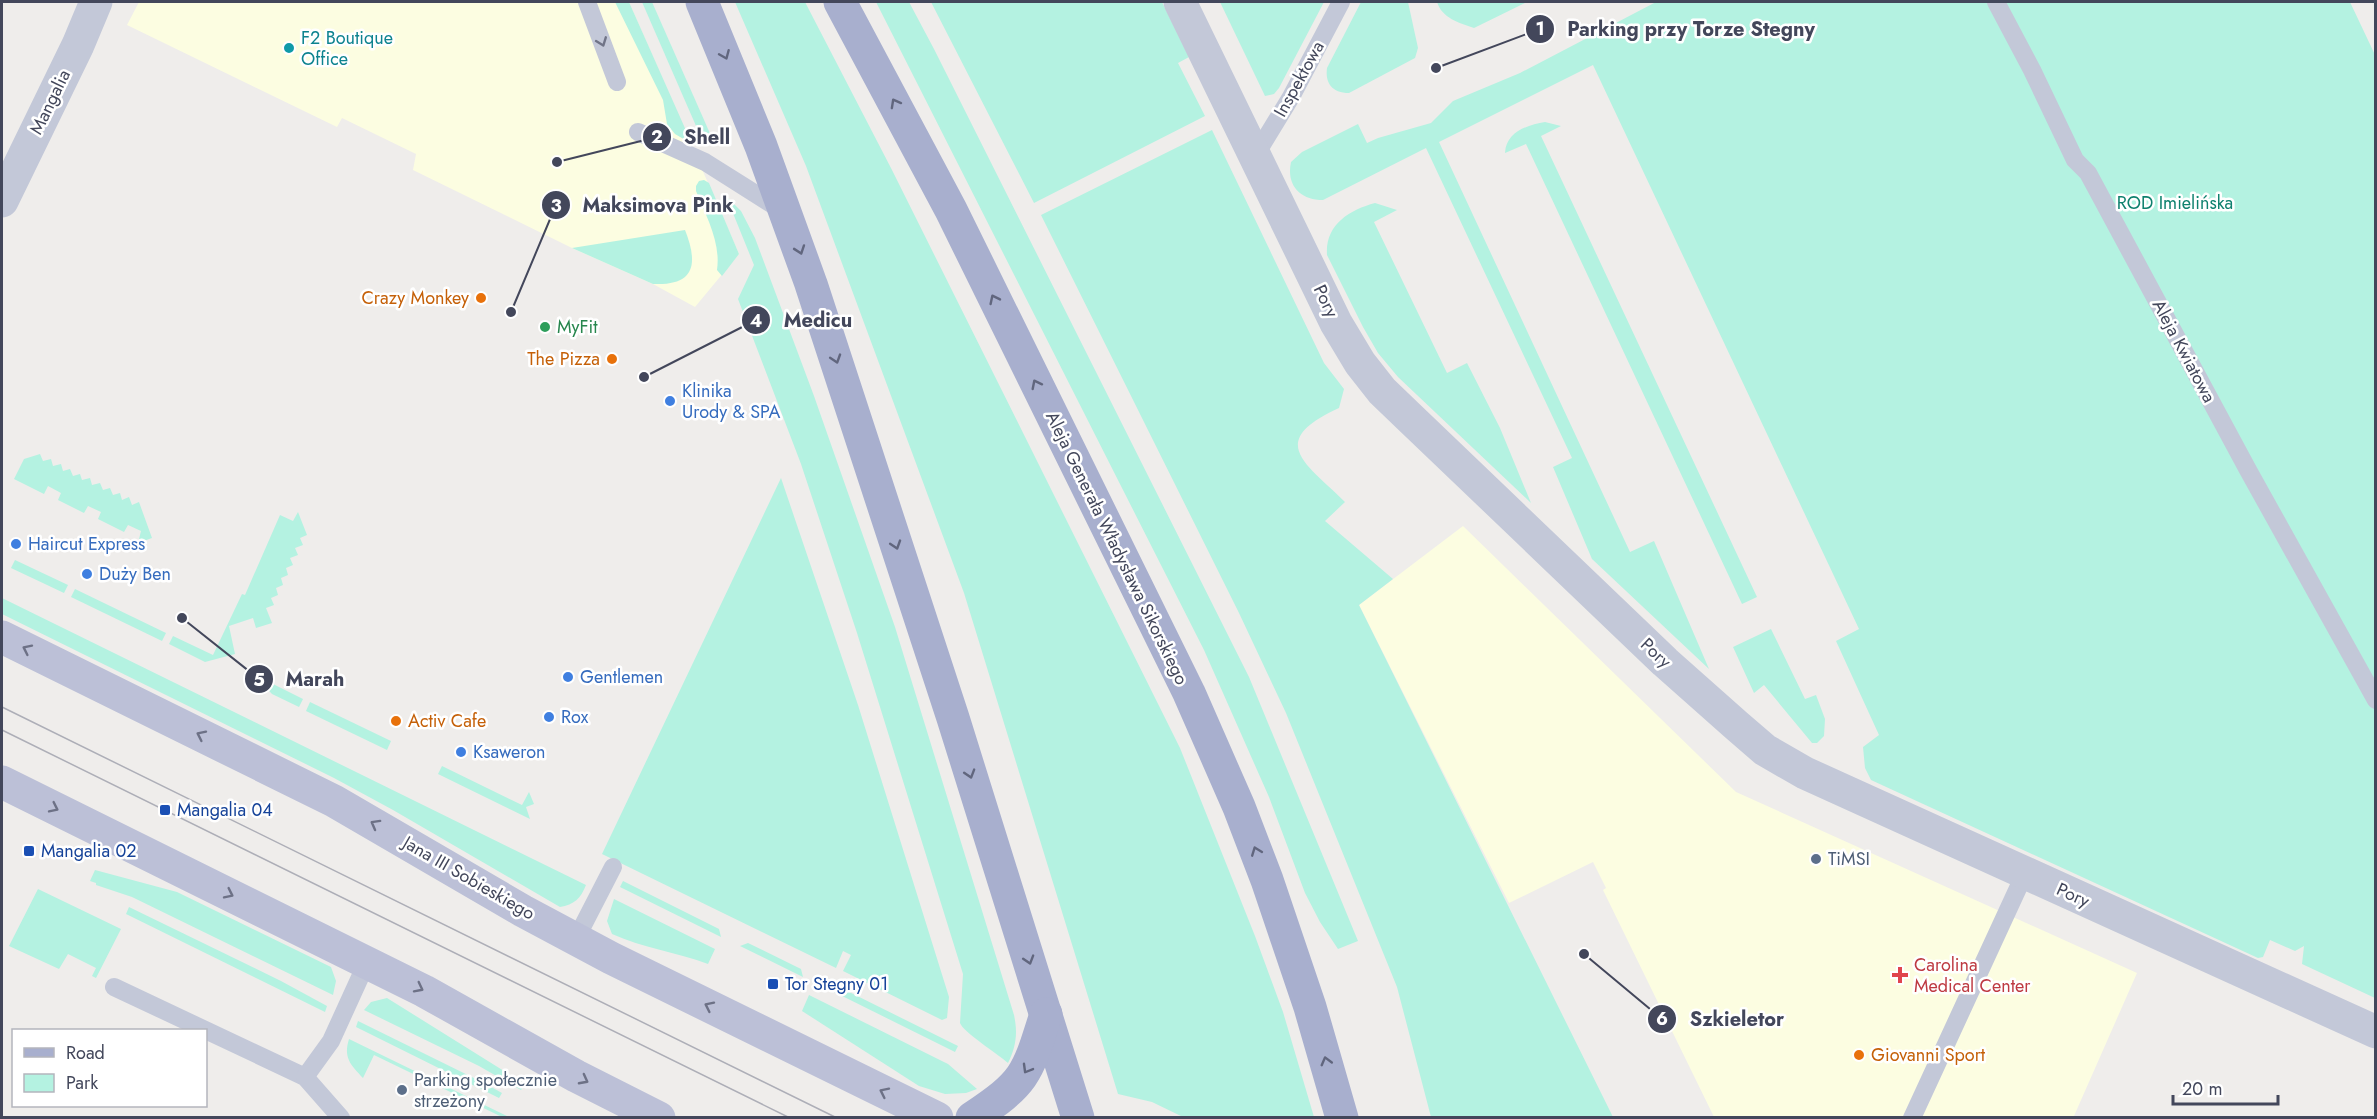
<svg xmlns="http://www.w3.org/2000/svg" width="2377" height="1119" font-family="Jost,sans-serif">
<rect width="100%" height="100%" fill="#efedeb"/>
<g fill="#fcfde1">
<polygon points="139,2 629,2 739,254 695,307 653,284 572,248 413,170 416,154 342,118 337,127 127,25"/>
<polygon points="1463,526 1736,792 2137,973 2074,1116 2076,1117 1714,1117 1603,890 1606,888 1593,862 1509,903 1359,605"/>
</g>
<g fill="#b4f2e1">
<polygon points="615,2 629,2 692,144 675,134 667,124 663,100"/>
<polygon points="642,2 652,2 712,138 710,144 707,145 703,142"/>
<polygon points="735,2 805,2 892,170 1180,748 1255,936 1283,1012 1314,1117 1183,1117 1152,1102 1118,1094 964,593 806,166"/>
<polygon points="876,2 909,2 934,49 1249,677 1358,941 1338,949 1320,922 1305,893 1269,797 1204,650"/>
<polygon points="931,2 1162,2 1189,57 1178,63 1205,116 1034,203"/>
<polygon points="1220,2 1324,2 1279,88 1274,94 1265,96"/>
<path d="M1361,2H1408L1418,48L1415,58L1349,93C1332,93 1325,83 1327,68Z"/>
<path d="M1437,2H1527L1474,28C1459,23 1442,18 1437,2Z"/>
<path d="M1656,2H2350L2376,57L2375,998L2302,964L2304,946L2295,951L2270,940L2263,957L2258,958L1871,780L1865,768L1863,747L1879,735L1836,641L1859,629L1593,65L1439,142L1630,552L1654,541L1709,669L1592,559L1553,467L1572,458L1426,148L1323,200C1300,200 1286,185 1291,162L1302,152L1358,124L1367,143L1378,138L1431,123L1453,101L1520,73Z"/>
<path d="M1545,122L1561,126L1541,136L1757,597L1742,604L1526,144L1505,153C1506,132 1527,125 1545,122Z"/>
<path d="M1212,130L1324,363L1344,389L1339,408C1265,442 1306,463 1345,502L1325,521L1393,579L1359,605L1613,1117H1431L1397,987L1286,713L1239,613L1041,215Z"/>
<path d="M704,180L709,183L739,254L722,276L717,270C721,242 706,216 696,191V186L699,181Z"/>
<path d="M726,196L741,211L755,238L814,396L895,627L1014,1015C1018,1033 1016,1047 1008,1063C998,1054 963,1032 960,1023L963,974L857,633L801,464L738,299L754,265Z"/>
<path d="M1375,203L1397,210L1374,222L1447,373L1467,363L1500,428L1531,503L1398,377L1378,353L1363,327L1327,255C1325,225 1349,210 1375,203Z"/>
<path d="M685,230C698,263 696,286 653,284L572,248Z"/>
<polygon points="40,454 43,461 51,459 53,466 61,464 63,471 70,469 73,476 80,474 82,480 90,478 92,485 100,483 103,490 110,488 113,495 120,493 122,500 129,497 132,505 139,502 152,538 138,543 141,531 128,525 124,532 98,519 101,512 88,506 84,513 58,500 61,493 48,486 44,494 14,479 24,459"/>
<polygon points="781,478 858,705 949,997 947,1018 942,1020 843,971 851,955 843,951 836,968 602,854"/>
<polygon points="298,512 307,535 300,538 303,545 295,548 298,555 290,558 293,565 286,568 288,575 281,578 283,585 276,588 278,595 271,598 274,605 266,608 272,623 256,628 253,618 229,626 235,654 205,662 169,644 173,636 213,655 242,594 245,595 280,515 293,521"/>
<polygon points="15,560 68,585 64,593 11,568"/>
<polygon points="75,589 166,633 162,641 71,597"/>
<path d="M2,598L586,885C581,898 574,905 560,907L393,810L334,778L2,614Z"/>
<polygon points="1771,629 1805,699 1816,695 1825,719 1824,736 1817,743 1812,743 1764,685 1754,693 1733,647"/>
<polygon points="253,674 303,699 299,707 272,694"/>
<polygon points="310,702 391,741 387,750 306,711"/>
<polygon points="442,766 522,805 529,792 534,804 526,807 530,819 438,774"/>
<polygon points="95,870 177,892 331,967 336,981 333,995 132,897 96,885 96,883 90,881"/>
<polygon points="623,881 719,929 721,937 620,887"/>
<polygon points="38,889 121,929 96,978 92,976 96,968 68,954 59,969 9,946"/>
<path d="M614,899L715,949L708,964C676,952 643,948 612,934L607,921Z"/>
<polygon points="129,907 281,981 327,1006 325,1012 126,914"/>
<polygon points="748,943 801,969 803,977 740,946"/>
<polygon points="823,979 958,1046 955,1052 816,983"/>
<polygon points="809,995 948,1064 977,1089 966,1093 945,1094 919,1086 802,1011"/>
<polygon points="387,998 525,1084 521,1090 479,1066 364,1010 371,1002"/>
<polygon points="358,1021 484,1083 502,1093 499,1098 356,1027"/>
<path d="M349,1039L509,1117H502L374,1055L363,1078C351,1065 343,1058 349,1039Z"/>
</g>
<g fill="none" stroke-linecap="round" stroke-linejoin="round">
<g stroke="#c3c8d8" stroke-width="18">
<polyline points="587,2 617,82"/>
<polyline points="1996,2 2032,70 2075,160 2088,173 2248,470 2376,700"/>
<polyline points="638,132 705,162 781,210"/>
<polyline points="1255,156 1291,97 1341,2"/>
<polyline points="576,939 613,867"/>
<polyline points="114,987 305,1077 341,1118"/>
<polyline points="305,1077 331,1041 367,962"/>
<polyline points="1912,1118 2025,873"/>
</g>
<g stroke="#c3c8d8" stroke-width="33">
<polyline points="1180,2 1336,323 1360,363 1382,391 1408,416 1665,662 1736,725 1765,750 1805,773 2376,1032"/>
<polyline points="2,201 78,45 96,2"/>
</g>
<g stroke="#bcc0d7" stroke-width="33">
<polyline points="2,637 334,801 523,911 611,958 937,1118"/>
<polyline points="2,782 424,991 576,1076 659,1118"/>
</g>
<g stroke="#a8afce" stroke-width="33">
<polyline points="702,2 761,146 811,284 953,718 1078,1118"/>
<polyline points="840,2 951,210 1189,693 1239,807 1267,880 1310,1007 1342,1118"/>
<path d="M972,1118C1026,1082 1027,1075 1046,1014"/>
</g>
<g stroke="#adaeb7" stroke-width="1.5">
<polyline points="2,707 837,1118"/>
<polyline points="2,730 790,1118"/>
</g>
</g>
<defs><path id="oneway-chevron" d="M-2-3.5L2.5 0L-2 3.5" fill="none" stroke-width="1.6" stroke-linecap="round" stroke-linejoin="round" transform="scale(1.5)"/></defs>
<use stroke="#707487" href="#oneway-chevron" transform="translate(602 42) rotate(69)"/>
<g stroke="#61667e">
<use href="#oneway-chevron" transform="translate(725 55) rotate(67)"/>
<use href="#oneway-chevron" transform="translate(895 103) rotate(-119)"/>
<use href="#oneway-chevron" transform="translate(800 250) rotate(71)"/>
<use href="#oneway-chevron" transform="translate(994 299) rotate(-116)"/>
<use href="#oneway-chevron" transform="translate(836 359) rotate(72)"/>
<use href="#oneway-chevron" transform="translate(1036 384) rotate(-117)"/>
<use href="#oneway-chevron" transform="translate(896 545) rotate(72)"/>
<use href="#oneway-chevron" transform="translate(970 774) rotate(73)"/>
<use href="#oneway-chevron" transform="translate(1256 851) rotate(-111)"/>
<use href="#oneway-chevron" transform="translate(1029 960) rotate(73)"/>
<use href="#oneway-chevron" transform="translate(1326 1061) rotate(-105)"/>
<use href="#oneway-chevron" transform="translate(1027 1069) rotate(120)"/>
</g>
<g stroke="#6d7186">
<use href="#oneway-chevron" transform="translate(27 649) rotate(-154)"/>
<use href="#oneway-chevron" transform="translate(201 735) rotate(-154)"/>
<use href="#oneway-chevron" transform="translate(54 808) rotate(26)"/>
<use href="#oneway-chevron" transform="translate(375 824) rotate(-151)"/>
<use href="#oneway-chevron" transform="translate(229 894) rotate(26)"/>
<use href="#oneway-chevron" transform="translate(419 988) rotate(27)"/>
<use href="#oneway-chevron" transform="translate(709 1006) rotate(-154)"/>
<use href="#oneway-chevron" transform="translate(584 1080) rotate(28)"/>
<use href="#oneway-chevron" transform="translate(884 1092) rotate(-154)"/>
</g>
<circle fill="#0f9aa8" stroke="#fff" stroke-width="2" cx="289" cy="48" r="6"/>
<g fill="#e8710a" stroke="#fff" stroke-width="2">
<circle cx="481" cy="298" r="6"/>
<circle cx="612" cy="359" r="6"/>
<circle cx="396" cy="721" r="6"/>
<circle cx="1859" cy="1055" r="6"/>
</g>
<circle fill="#2e9e5b" stroke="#fff" stroke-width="2" cx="545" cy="327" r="6"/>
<g fill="#3f7fe0" stroke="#fff" stroke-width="2">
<circle cx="670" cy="401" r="6"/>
<circle cx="16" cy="544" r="6"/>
<circle cx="87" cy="574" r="6"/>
<circle cx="568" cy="677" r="6"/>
<circle cx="549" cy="717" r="6"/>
<circle cx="461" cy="752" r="6"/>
</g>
<g fill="#1a4fb4" stroke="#fff" stroke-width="2">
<rect x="159" y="804" width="12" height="12" rx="3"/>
<rect x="23" y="845" width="12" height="12" rx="3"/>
<rect x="767" y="978" width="12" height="12" rx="3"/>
</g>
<g fill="#5c6f8a" stroke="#fff" stroke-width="2">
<circle cx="1816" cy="859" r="6"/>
<circle cx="402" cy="1090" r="6"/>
</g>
<path fill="#e0444e" stroke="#fff" stroke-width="2" d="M1897 966h6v6h6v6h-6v6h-6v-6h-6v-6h6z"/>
<g text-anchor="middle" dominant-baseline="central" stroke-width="5" stroke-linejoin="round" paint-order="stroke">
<g font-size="18" fill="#0d838f" stroke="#fff" text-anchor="start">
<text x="301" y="38">F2 Boutique<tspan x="301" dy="21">Office</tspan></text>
</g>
<g font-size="18" fill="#43475b" stroke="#fff">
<text transform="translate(1299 79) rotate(-61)">Inspektowa</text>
<text transform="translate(50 102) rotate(-64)">Mangalia</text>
<text transform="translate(1326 301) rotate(64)">Pory</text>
<text transform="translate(2184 351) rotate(62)">Aleja Kwiatowa</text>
<text transform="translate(1117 548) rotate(64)">Aleja Generała Władysława Sikorskiego</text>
<text transform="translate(1656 653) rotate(43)">Pory</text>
<text transform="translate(469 878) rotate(30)">Jana III Sobieskiego</text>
<text transform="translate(2073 895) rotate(24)">Pory</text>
</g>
<g font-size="18" fill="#0e816e" stroke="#fff">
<text x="2175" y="203">ROD Imielińska</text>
</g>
<g font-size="18" fill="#c56008" stroke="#fff" text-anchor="end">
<text x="469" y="298">Crazy Monkey</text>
<text x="600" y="359">The Pizza</text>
<text x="408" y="721" text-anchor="start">Activ Cafe</text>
<text x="1871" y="1055" text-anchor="start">Giovanni Sport</text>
</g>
<g font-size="18" fill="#27864d" stroke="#fff" text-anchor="start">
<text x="557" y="327">MyFit</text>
</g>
<g font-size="18" fill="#366cbe" stroke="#fff" text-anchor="start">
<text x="682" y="391">Klinika<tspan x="682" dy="21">Urody &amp; SPA</tspan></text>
<text x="28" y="544">Haircut Express</text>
<text x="99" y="574">Duży Ben</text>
<text x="580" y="677">Gentlemen</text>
<text x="561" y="717">Rox</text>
<text x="473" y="752">Ksaweron</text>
</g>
<g font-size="18" fill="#164399" stroke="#fff" text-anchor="start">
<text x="177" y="810">Mangalia 04</text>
<text x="41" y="851">Mangalia 02</text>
<text x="785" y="984">Tor Stegny 01</text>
</g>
<g font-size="18" fill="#4e5e75" stroke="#fff" text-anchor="start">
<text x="1828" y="859">TiMSI</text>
<text x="414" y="1080">Parking społecznie<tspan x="414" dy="21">strzeżony</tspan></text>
</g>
<g font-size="18" fill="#be3a42" stroke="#fff" text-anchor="start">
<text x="1914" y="965">Carolina<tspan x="1914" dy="21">Medical Center</tspan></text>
</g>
</g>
<path fill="none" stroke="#43475b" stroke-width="2" d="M1436 68L1540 29M557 162L657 137M511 312L556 205M644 377L756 320M182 618L259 679M1584 954L1662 1019"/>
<g fill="#43475b" stroke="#fff" stroke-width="2">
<circle cx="1436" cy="68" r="6"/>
<circle cx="557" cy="162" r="6"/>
<circle cx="511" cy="312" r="6"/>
<circle cx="644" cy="377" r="6"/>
<circle cx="182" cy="618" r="6"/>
<circle cx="1584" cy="954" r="6"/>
<circle cx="1540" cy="29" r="15"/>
<circle cx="657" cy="137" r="15"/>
<circle cx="556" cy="205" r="15"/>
<circle cx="756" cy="320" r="15"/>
<circle cx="259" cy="679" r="15"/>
<circle cx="1662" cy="1019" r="15"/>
</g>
<g font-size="18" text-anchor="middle" font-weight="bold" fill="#fff">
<text x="1540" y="35">1</text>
<text x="657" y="143">2</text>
<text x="556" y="212">3</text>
<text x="756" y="327">4</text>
<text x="259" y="686">5</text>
<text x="1662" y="1025">6</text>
</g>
<g font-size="20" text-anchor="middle" font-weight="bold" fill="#43475b" stroke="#fff" stroke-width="5" stroke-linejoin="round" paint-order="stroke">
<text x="1691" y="36">Parking przy Torze Stegny</text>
<text x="707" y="144">Shell</text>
<text x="658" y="212">Maksimova Pink</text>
<text x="818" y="327">Medicu</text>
<text x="315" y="686">Marah</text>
<text x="1737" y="1026">Szkieletor</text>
</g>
<rect width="2377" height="1119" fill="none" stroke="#43475b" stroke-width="6"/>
<rect x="12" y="1029" width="195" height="78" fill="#ffffff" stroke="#b4b5bd" stroke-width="1.5"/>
<rect x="24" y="1048" width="30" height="9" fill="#a8afce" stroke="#b4b5bd" stroke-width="1.5"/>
<text x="66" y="1059" font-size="18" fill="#43475b">Road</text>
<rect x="24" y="1074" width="30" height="18" fill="#b4f2e1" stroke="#b4b5bd" stroke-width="1.5"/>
<text x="66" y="1089" font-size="18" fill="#43475b">Park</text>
<path d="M2173 1095v9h105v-9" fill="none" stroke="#43475b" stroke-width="3"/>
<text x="2182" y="1095" font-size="18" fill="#43475b" stroke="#ffffff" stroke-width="4.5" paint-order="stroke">20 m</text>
</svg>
